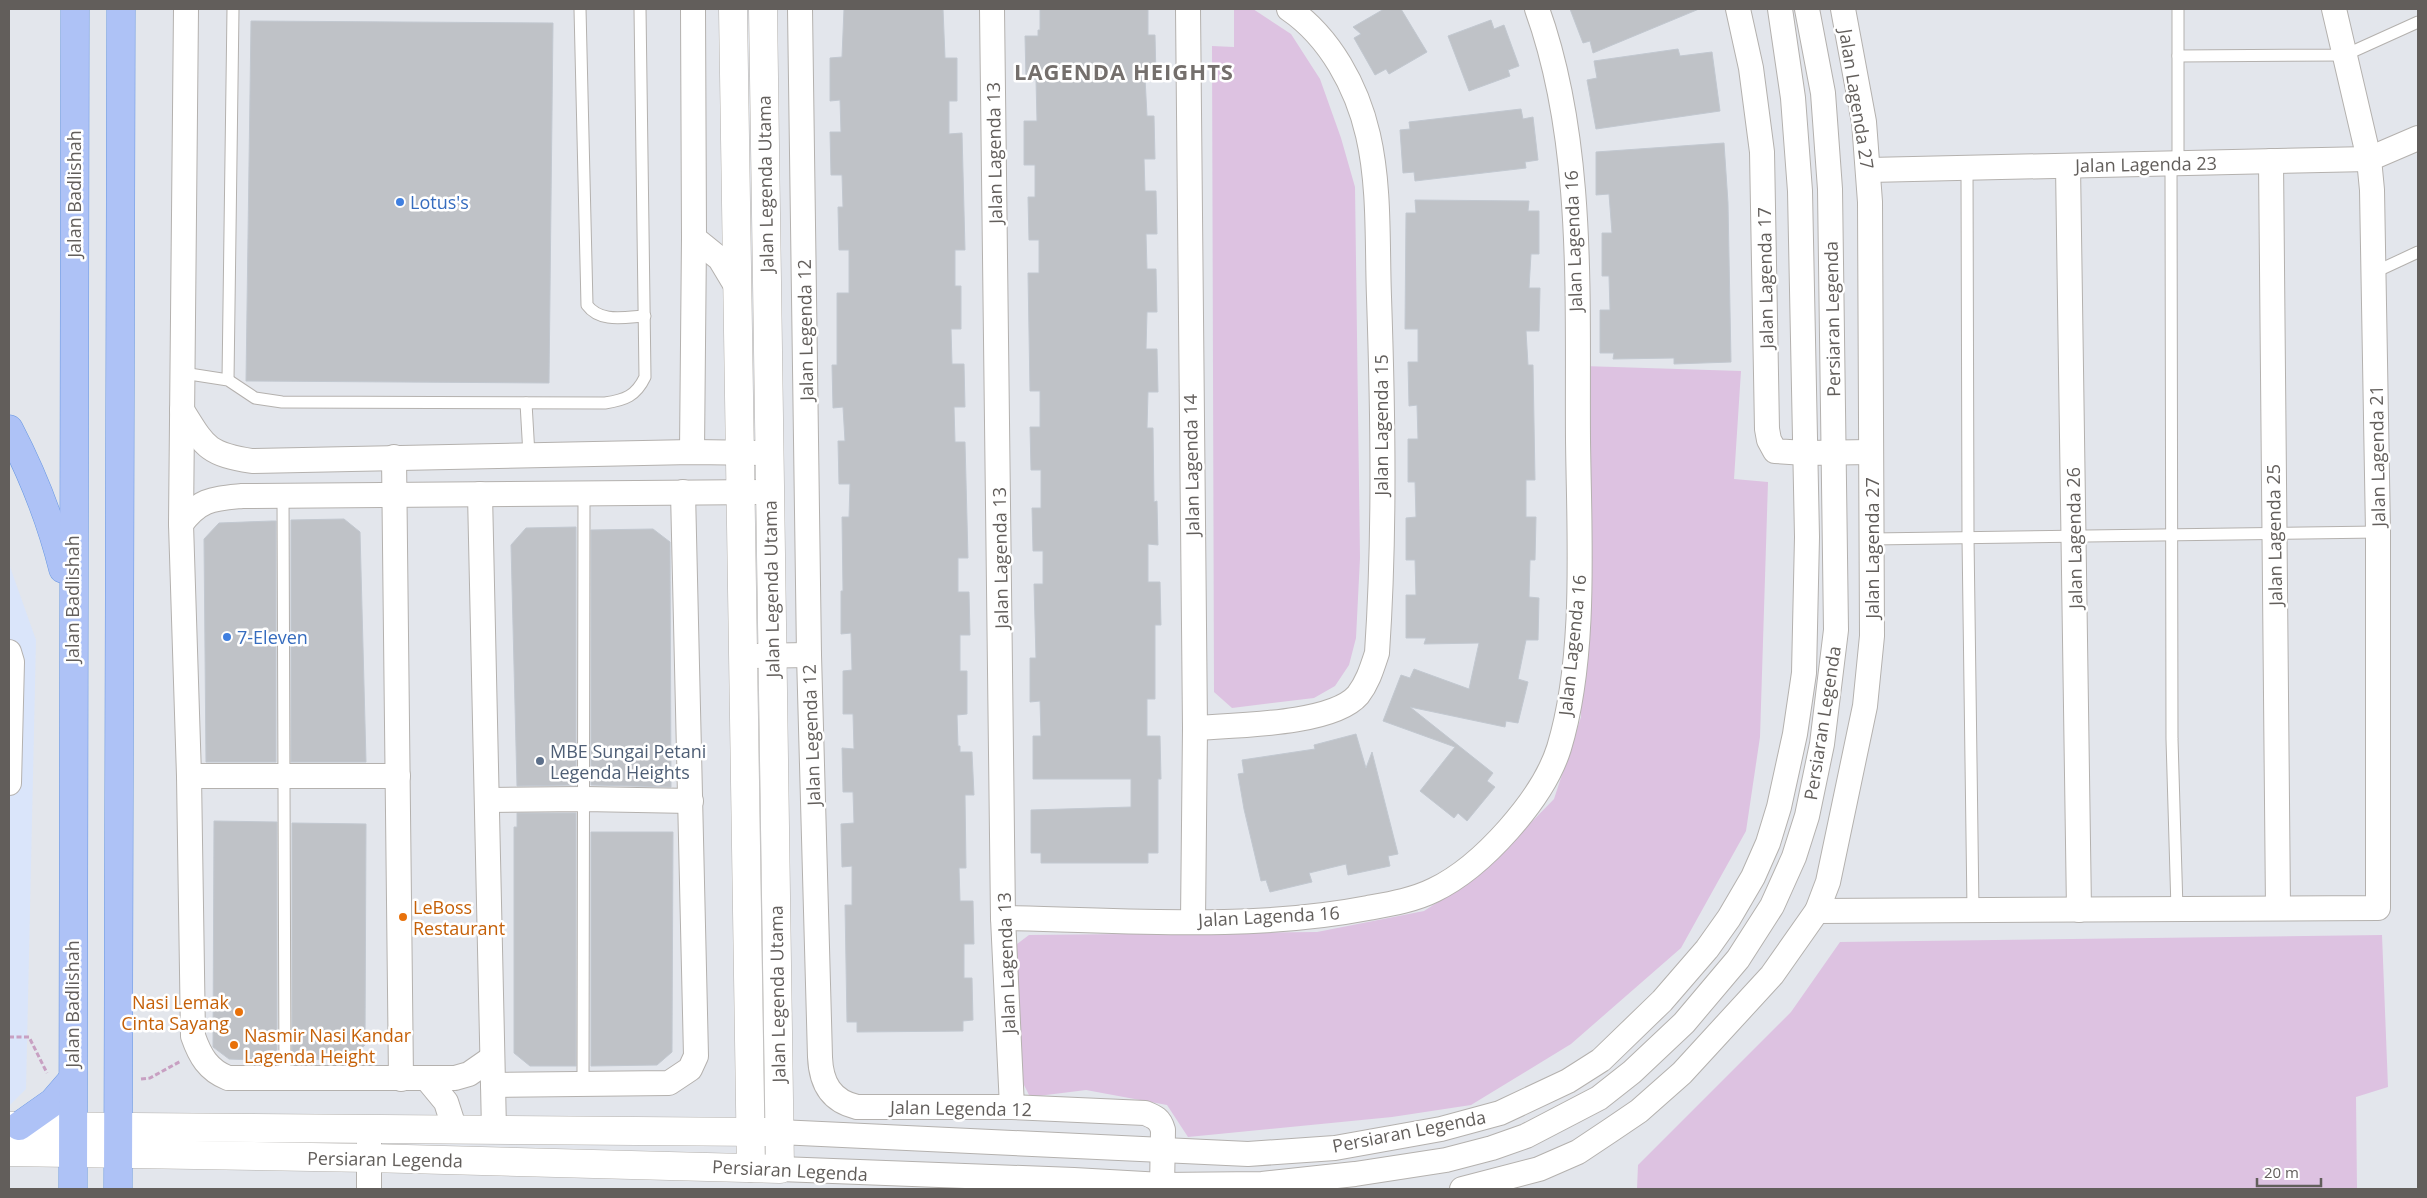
<svg xmlns="http://www.w3.org/2000/svg" width="2427" height="1198" font-family="'Open Sans',sans-serif">
<rect width="100%" height="100%" fill="#e3e6ec"/>
<polygon fill="#dae5fa" points="9,564 36,640 26,1089 9,1106"/>
<g fill="#ddc2e1">
<polygon points="1234,9 1253,9 1291,34 1320,79 1341,138 1355,187 1360,558 1356,638 1349,665 1335,686 1314,698 1232,708 1214,692 1212,46 1234,47"/>
<polygon points="1583,366 1741,371 1734,479 1768,482 1760,737 1746,831 1681,948 1571,1044 1471,1105 1392,1117 1188,1137 1167,1105 1086,1090 1030,1097 1020,1077 1017,944 1029,935 1317,932 1424,911 1481,874 1554,799 1581,717"/>
<polygon points="2382,935 2388,1087 2356,1097 2357,1189 1637,1189 1638,1165 1791,1012 1840,942"/>
</g>
<g fill="#bfc2c7" stroke="#c2c8d0">
<polygon points="844,9 943,9 945,58 957,58 957,101 949,101 949,134 962,133 965,250 955,250 955,286 961,286 961,329 951,329 952,364 964,364 965,407 954,407 955,442 965,442 968,558 958,558 958,592 969,592 970,635 960,635 960,671 967,671 967,714 957,715 958,746 960,746 960,752 972,752 974,795 965,795 966,868 959,868 960,901 973,901 974,944 964,944 964,978 972,978 973,1020 963,1021 963,1031 857,1032 857,1022 847,1022 845,905 852,905 852,866 842,867 841,824 854,823 853,792 843,792 842,748 854,749 853,714 843,714 843,671 852,670 851,633 841,634 841,591 843,591 842,517 849,517 850,484 839,484 838,441 845,441 843,407 833,408 832,365 837,365 837,293 849,293 849,250 839,250 838,207 843,207 842,175 831,175 830,132 841,132 840,100 830,101 830,58 842,57"/>
<polygon points="1040,9 1148,9 1148,35 1155,35 1156,78 1145,78 1147,116 1154,116 1155,159 1144,159 1145,191 1156,191 1157,234 1146,234 1147,269 1156,269 1157,312 1147,312 1146,349 1157,349 1158,392 1148,392 1147,428 1153,428 1154,502 1157,501 1158,545 1148,544 1148,582 1160,582 1161,625 1155,625 1155,699 1147,699 1147,736 1160,736 1161,779 1158,779 1158,853 1148,853 1148,863 1041,863 1041,853 1031,853 1031,810 1131,807 1131,779 1033,779 1033,736 1041,736 1040,701 1030,702 1030,658 1036,658 1034,584 1043,584 1043,551 1033,551 1032,508 1041,508 1041,470 1031,470 1030,427 1040,427 1040,391 1030,391 1028,273 1039,273 1039,240 1029,240 1028,197 1035,197 1035,165 1024,165 1024,121 1037,121 1036,79 1026,79 1025,36 1038,36 1038,30 1040,30"/>
<polygon points="1384,9 1401,9 1427,52 1389,74 1386,69 1375,75 1354,38 1361,34 1353,27"/>
<polygon points="1570,9 1699,9 1593,53 1590,41 1583,43"/>
<polygon points="1491,20 1494,29 1504,25 1519,66 1508,70 1510,76 1469,91 1448,36"/>
<polygon points="251,21 553,23 549,383 246,381"/>
<polygon points="1678,49 1680,56 1712,52 1720,111 1596,129 1587,80 1597,78 1594,61"/>
<polygon points="1521,109 1523,119 1533,117 1538,160 1525,162 1526,168 1415,181 1414,172 1403,173 1400,130 1410,129 1409,122"/>
<polygon points="1724,143 1728,203 1731,362 1674,364 1674,358 1613,359 1614,353 1600,353 1600,310 1610,310 1609,276 1602,276 1602,233 1612,233 1609,194 1596,195 1596,152"/>
<polygon points="1415,200 1529,201 1528,211 1539,211 1539,254 1531,254 1529,288 1540,288 1539,331 1526,331 1528,365 1533,365 1535,480 1526,480 1526,517 1536,517 1535,560 1530,560 1529,597 1539,598 1538,640 1526,640 1518,679 1528,682 1518,723 1506,721 1505,727 1410,707 1493,773 1487,781 1495,787 1467,821 1458,813 1454,818 1420,791 1455,747 1383,721 1401,675 1410,678 1414,669 1469,689 1479,643 1424,644 1426,638 1406,638 1406,595 1416,595 1415,560 1406,560 1406,518 1416,517 1415,482 1408,482 1408,439 1418,439 1417,405 1409,406 1408,362 1418,362 1418,329 1405,329 1406,213 1416,213"/>
<polygon points="344,519 360,532 366,762 291,762 291,520"/>
<polygon points="272,521 276,521 276,762 206,762 204,539 219,523"/>
<polygon points="576,527 576,785 517,786 511,545 526,528"/>
<polygon points="653,529 670,542 671,787 591,785 591,530"/>
<polygon points="1356,734 1366,768 1372,752 1398,854 1388,856 1390,866 1348,875 1346,864 1309,873 1312,882 1270,892 1266,880 1261,881 1244,809 1238,774 1244,773 1242,760 1315,749 1314,745"/>
<polygon points="517,813 576,813 576,1066 530,1066 514,1053 514,827 517,827"/>
<polygon points="214,821 277,822 277,1061 229,1059 213,1047"/>
<polygon points="292,823 366,824 365,1045 350,1059 292,1060"/>
<polygon points="591,832 673,832 672,1052 657,1065 591,1066"/>
</g>
<g fill="none" stroke-linecap="round" stroke-linejoin="round">
<g stroke="#b4b1ae" stroke-width="13">
<g id="lane">
<path d="M580,9L587,305C600,323 625,317 645,316"/>
<polyline points="2178,9 2178,164"/>
<polyline points="2178,56 2345,55 2418,22"/>
<polyline points="2171,164 2172,739 2177,909"/>
<polyline points="1967,168 1968,537 1973,910"/>
<polyline points="2375,272 2418,252"/>
<path d="M183,373L228,380L255,398L282,402L605,403C625,400 636,396 645,377L640,9"/>
<polyline points="228,380 233,9"/>
<polyline points="526,403 529,455"/>
<polyline points="283,495 285,1078"/>
<polyline points="1872,539 2378,532"/>
<polyline points="583,1083 584,493"/>
</g>
</g>
<g stroke="#b4b1ae" stroke-width="26">
<g id="street">
<path d="M186,9L181,524L189,776L193,1036C200,1056 208,1070 228,1078H455L469,1074L492,1058"/>
<path d="M800,9L809,655L820,1057C821,1083 831,1101 857,1107H1012L1145,1113C1155,1117 1160,1119 1163,1130L1162,1189"/>
<polyline points="992,9 1003,918 1012,1107"/>
<polyline points="1188,9 1195,728 1193,921"/>
<polyline points="1738,9 1751,68 1762,152 1767,429 1769,440 1775,451 1805,453 1871,452"/>
<polyline points="2271,161 2278,908"/>
<polyline points="2068,166 2079,910"/>
<polyline points="1869,170 2369,159 2418,138"/>
<polyline points="694,238 720,259 738,289"/>
<path d="M182,410C205,447 207,454 252,461L692,452L769,453"/>
<polyline points="692,452 694,238 693,9"/>
<polyline points="394,457 401,1079"/>
<polyline points="480,494 494,1130"/>
<path d="M181,524C200,499 212,499 242,496L770,492"/>
<polyline points="9,652 12,662 9,783"/>
<polyline points="753,656 809,655"/>
<path d="M1195,728C1235,725 1332,725 1358,695C1368,682 1372,668 1377,653C1385,535 1383,415 1379,297C1377,244 1380,187 1368,135C1357,87 1330,37 1289,9"/>
<polyline points="189,776 398,776"/>
<polyline points="487,800 584,799 691,801"/>
<polyline points="1817,911 2378,908 2378,532 2372,190 2369,159 2334,9"/>
<path d="M1003,918C1124,920 1249,931 1368,908C1390,904 1414,900 1434,890C1482,867 1543,799 1559,748C1587,656 1579,535 1578,439C1577,299 1585,142 1537,9"/>
<polyline points="427,1079 446,1102 455,1130"/>
<polyline points="493,1085 669,1083 690,1069 696,1056 683,492"/>
<polyline points="779,1132 1248,1154 1335,1148 1441,1129 1500,1113 1568,1081 1601,1060 1662,1001 1707,949 1729,918 1753,877 1768,843 1779,807 1795,734 1804,673 1807,537 1800,191 1793,98 1780,9"/>
<polyline points="780,1169 1074,1180 1162,1185 1262,1184 1355,1174 1446,1160 1492,1148 1526,1136 1599,1098 1632,1072 1684,1023 1738,959 1772,906 1794,857 1807,816 1822,744 1836,630 1830,189 1823,93 1807,9"/>
<polyline points="369,1189 369,1129"/>
<polyline points="1462,1189 1539,1169 1578,1152 1611,1130 1639,1111 1682,1073 1772,975 1817,911 1828,882 1865,706 1872,636 1870,202 1864,122 1843,9"/>
</g>
</g>
<g stroke="#b4b1ad" stroke-width="29">
<g id="secondary">
<polyline points="733,9 751,1168"/>
<polyline points="9,1126 767,1132"/>
<polyline points="9,1152 369,1158 780,1169 763,9"/>
</g>
</g>
<g stroke="#6797e1" stroke-width="29">
<g id="primary">
<path d="M9,429C32,473 51,521 63,569"/>
<polyline points="19,1126 53,1102 72,1080"/>
<polyline points="73,1189 75,9"/>
<polyline points="118,1189 121,9"/>
</g>
</g>
<g stroke="#c8a0c2" stroke-width="3" stroke-dasharray="5 2.5" stroke-linecap="butt">
<polyline points="9,1037 29,1037 47,1073"/>
<polyline points="141,1079 150,1078 181,1061"/>
</g>
<use href="#lane" stroke="#fff" stroke-width="11"/>
<use href="#street" stroke="#fff" stroke-width="24"/>
<use href="#secondary" stroke="#fff" stroke-width="28"/>
<use href="#primary" stroke="#aec2f6" stroke-width="28"/>
</g>
<g fill="#3f7fe0" stroke="#fff" stroke-width="2">
<circle cx="400" cy="202" r="5"/>
<circle cx="227" cy="637" r="5"/>
</g>
<circle fill="#5c6f8a" stroke="#fff" stroke-width="2" cx="540" cy="761" r="5"/>
<g fill="#e8710a" stroke="#fff" stroke-width="2">
<circle cx="403" cy="917" r="5"/>
<circle cx="239" cy="1012" r="5"/>
<circle cx="234" cy="1045" r="5"/>
</g>
<g text-anchor="middle" dominant-baseline="central" stroke-width="5" stroke-linejoin="round" paint-order="stroke">
<g font-size="18" fill="#625e5b" stroke="#fff">
<text transform="translate(1857 99) rotate(81)">Jalan Lagenda 27</text>
<text transform="translate(994 153) rotate(-91)">Jalan Lagenda 13</text>
<text transform="translate(2146 164) rotate(-1)">Jalan Lagenda 23</text>
<text transform="translate(765 184) rotate(-91)">Jalan Legenda Utama</text>
<text transform="translate(74 194) rotate(-90)">Jalan Badlishah</text>
<text transform="translate(1573 241) rotate(-92)">Jalan Lagenda 16</text>
<text transform="translate(1765 278) rotate(-91)">Jalan Lagenda 17</text>
<text transform="translate(1832 319) rotate(-91)">Persiaran Legenda</text>
<text transform="translate(805 330) rotate(-91)">Jalan Legenda 12</text>
<text transform="translate(1381 425) rotate(-90)">Jalan Lagenda 15</text>
<text transform="translate(2377 456) rotate(-91)">Jalan Lagenda 21</text>
<text transform="translate(1191 465) rotate(-91)">Jalan Lagenda 14</text>
<text transform="translate(2274 535) rotate(-91)">Jalan Lagenda 25</text>
<text transform="translate(2074 538) rotate(-91)">Jalan Lagenda 26</text>
<text transform="translate(1872 548) rotate(-90)">Jalan Lagenda 27</text>
<text transform="translate(1000 558) rotate(-91)">Jalan Lagenda 13</text>
<text transform="translate(771 589) rotate(-91)">Jalan Legenda Utama</text>
<text transform="translate(72 599) rotate(-90)">Jalan Badlishah</text>
<text transform="translate(1572 645) rotate(-84)">Jalan Lagenda 16</text>
<text transform="translate(1822 723) rotate(-81)">Persiaran Legenda</text>
<text transform="translate(811 735) rotate(-92)">Jalan Legenda 12</text>
<text transform="translate(1269 916) rotate(-3)">Jalan Lagenda 16</text>
<text transform="translate(1006 963) rotate(-92)">Jalan Lagenda 13</text>
<text transform="translate(777 994) rotate(-91)">Jalan Legenda Utama</text>
<text transform="translate(72 1004) rotate(-90)">Jalan Badlishah</text>
<text transform="translate(961 1108) rotate(1)">Jalan Legenda 12</text>
<text transform="translate(1409 1131) rotate(-11)">Persiaran Legenda</text>
<text transform="translate(385 1159) rotate(1)">Persiaran Legenda</text>
<text transform="translate(790 1170) rotate(3)">Persiaran Legenda</text>
</g>
<g font-size="18" fill="#366cbe" stroke="#fff" text-anchor="start">
<text x="410" y="202">Lotus's</text>
<text x="237" y="637">7-Eleven</text>
</g>
<g font-size="18" fill="#4e5e75" stroke="#fff" text-anchor="start">
<text x="550" y="751">MBE Sungai Petani<tspan x="550" dy="21">Legenda Heights</tspan></text>
</g>
<g font-size="18" fill="#c56008" stroke="#fff" text-anchor="start">
<text x="413" y="907">LeBoss<tspan x="413" dy="21">Restaurant</tspan></text>
<text x="229" y="1002" text-anchor="end">Nasi Lemak<tspan x="229" dy="21">Cinta Sayang</tspan></text>
<text x="244" y="1035">Nasmir Nasi Kandar<tspan x="244" dy="21">Lagenda Height</tspan></text>
</g>
<g font-size="22" font-weight="bold" letter-spacing="1" fill="#746f6c" stroke="#fff">
<text x="1124" y="71">LAGENDA HEIGHTS</text>
</g>
</g>
<rect width="2427" height="1198" fill="none" stroke="#625e5b" stroke-width="20"/>
<path d="M2257 1178v8h64v-8" fill="none" stroke="#625e5b" stroke-width="2.5"/>
<text x="2264" y="1178" font-size="15" fill="#625e5b" stroke="#ffffff" stroke-width="4" paint-order="stroke">20 m</text>
</svg>
